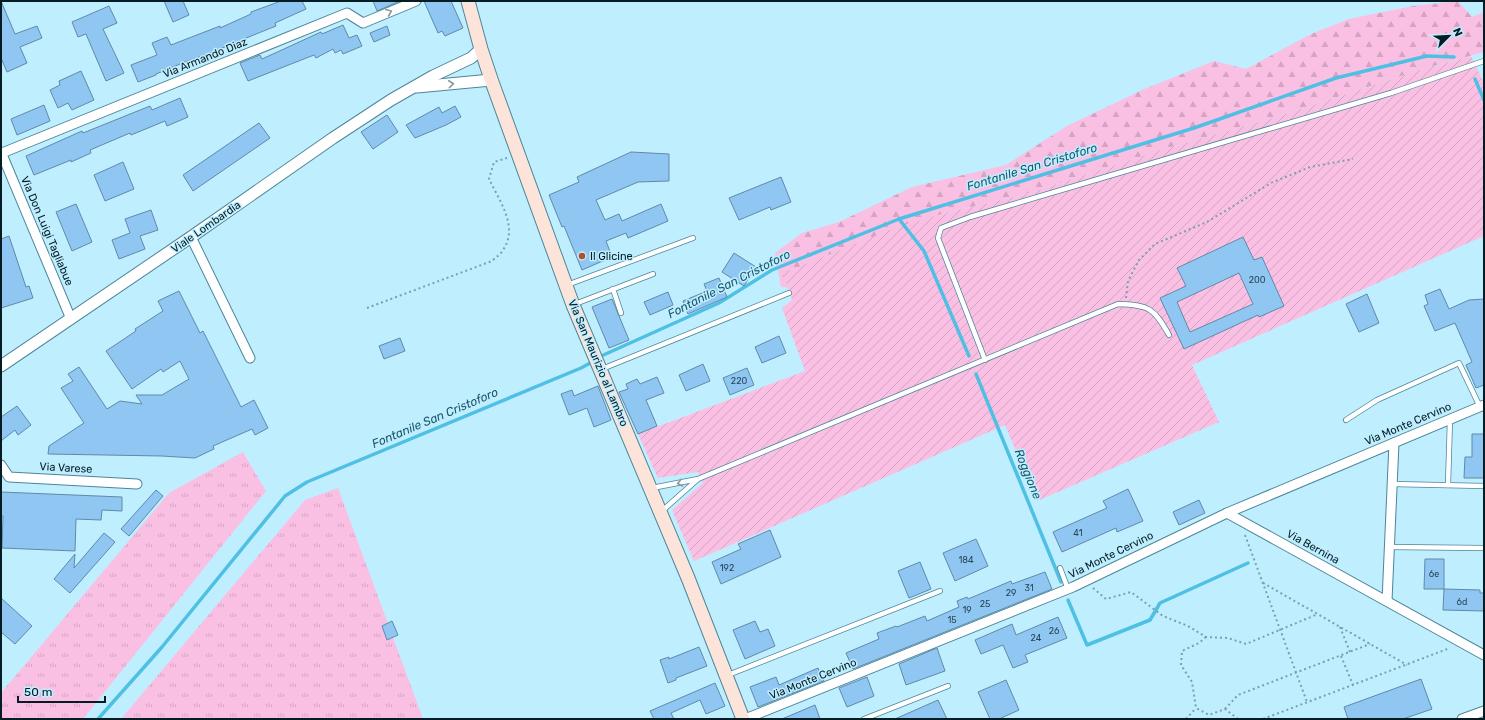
<svg xmlns="http://www.w3.org/2000/svg" width="1485" height="720" font-family="Rubik,sans-serif">
<defs>
<pattern id="grass-tufts" width="24" height="20" patternUnits="userSpaceOnUse"><rect width="24" height="20" fill="#fac0e3"/><path d="M3 7l-1-3M5 7V3M7 7l1-3M15 17l-1-3M17 17v-4M19 17l1-3" fill="none" stroke="#d5a4c3"/></pattern>
<pattern id="forest-firs" width="22" height="20" patternUnits="userSpaceOnUse"><rect width="22" height="20" fill="#fac0e3"/><path d="M5 1l3.5 6h-7zM16 11l3.5 6h-7z" fill="#d5a4c3"/></pattern>
<pattern id="garden-furrows" width="10" height="10" patternUnits="userSpaceOnUse"><rect width="10" height="10" fill="#fac0e3"/><path d="M-1 1l2-2M0 10L10 0M9 11l2-2" fill="none" stroke="#d5a4c3"/></pattern>
</defs>
<rect width="100%" height="100%" fill="#bfeeff"/>
<g fill="url(#grass-tufts)">
<polygon points="243,452 266,491 83,719 1,719 1,693 169,493"/>
<polygon points="338,488 423,719 121,719 305,500"/>
</g>
<polygon fill="url(#forest-firs)" points="1458,1 1472,17 1484,12 1484,52 1423,69 1273,118 1164,149 1026,194 945,213 813,289 781,287 775,253 802,233 839,222 912,187 1006,165 1067,126 1142,90 1214,61 1246,69 1311,34 1349,19 1413,6"/>
<polygon fill="url(#garden-furrows)" points="1471,56 1484,83 1484,236 1192,365 1219,422 1037,501 1005,425 694,561 672,510 703,483 698,472 658,478 638,434 805,371 782,308 792,300 783,273 897,227 945,213 1026,194 1164,149 1273,118 1423,69"/>
<g fill="none" stroke-linecap="round" stroke-linejoin="round">
<g stroke="#4fc0e4" stroke-width="3.5">
<polyline points="1475,79 1484,100"/>
<polyline points="899,219 924,251 969,356"/>
<polyline points="599,357 719,303 772,270 899,219 1194,128 1336,78 1427,56 1454,57"/>
<polyline points="976,374 1061,582"/>
<polyline points="1068,600 1087,645 1150,620 1160,603 1248,563"/>
<polyline points="98,719 162,647 285,496 307,482 581,368 594,361"/>
</g>
</g>
<g fill="#8fc7f2" stroke="#6089a9" fill-rule="evenodd">
<polygon points="1,1 15,34 37,26 42,38 20,47 27,63 7,72 1,58"/>
<polygon points="164,1 183,1 189,15 173,22"/>
<polygon points="281,1 302,1 306,9 275,23 276,26 256,34 208,54 185,62 156,74 156,75 138,82 131,65 157,55 152,43 167,37 171,45 220,26 220,28 251,14 251,12"/>
<polygon points="373,1 400,1 377,11"/>
<polygon points="424,1 451,1 463,28 445,36 442,31 438,33"/>
<polygon points="109,6 117,23 103,29 124,73 106,81 86,34 78,37 72,22"/>
<polygon points="343,25 349,38 357,35 362,46 343,54 341,50 335,53 333,49 316,58 314,55 248,81 240,63 260,55 262,59 321,32 322,34"/>
<polygon points="387,26 390,35 374,42 370,33"/>
<polygon points="81,71 94,100 72,110 68,103 58,108 50,90 60,85 59,81"/>
<polygon points="180,98 188,117 167,126 165,121 131,135 130,133 90,150 91,153 71,162 71,160 34,175 26,156 82,131 83,133 150,106 152,110"/>
<polygon points="44,105 50,121 17,135 11,119"/>
<polygon points="455,106 461,117 446,125 415,138 406,125 439,107 442,113"/>
<polygon points="387,115 398,132 373,149 361,132"/>
<polygon points="259,123 270,138 193,191 183,175"/>
<polygon points="631,152 669,154 669,181 638,182 596,200 605,220 619,214 622,221 661,204 668,221 628,238 626,233 606,241 612,257 582,270 564,226 562,227 549,195 579,182 577,177"/>
<polygon points="123,162 134,189 105,201 94,175"/>
<polygon points="781,177 791,202 771,210 770,207 739,220 729,198"/>
<polygon points="76,204 92,242 72,251 56,212"/>
<polygon points="151,210 158,230 140,236 145,249 119,259 112,240 130,233 125,219"/>
<polygon points="9,236 26,287 29,286 33,298 1,308 1,239"/>
<path d="M1243,237L1254,260L1262,257L1284,306L1259,317L1258,315L1184,349L1160,298L1186,286L1177,268ZM1239,273L1253,304L1190,332L1177,302Z"/>
<polygon points="734,253 756,267 744,286 722,272"/>
<polygon points="719,278 727,297 688,314 683,301 707,291 704,284"/>
<polygon points="1440,289 1449,309 1469,300 1484,299 1484,385 1476,388 1466,365 1472,362 1455,323 1435,331 1424,306 1428,304 1425,295"/>
<polygon points="179,291 200,333 203,331 241,407 254,400 268,428 255,435 252,429 213,446 214,449 195,458 162,456 48,454 49,446 84,423 61,388 73,381 68,374 79,367 107,409 120,401 142,404 136,395 162,395 189,379 180,361 163,372 161,369 132,389 106,351 136,331 135,329 163,311 158,301"/>
<polygon points="668,292 673,305 650,315 644,302"/>
<polygon points="1367,294 1379,323 1359,332 1346,304"/>
<polygon points="612,299 629,340 609,348 592,307"/>
<polygon points="779,336 786,353 762,363 755,347"/>
<polygon points="400,338 405,351 384,359 379,346"/>
<polygon points="703,364 710,381 686,391 679,375"/>
<polygon points="747,368 754,385 730,395 723,378"/>
<polygon points="657,377 664,393 646,400 657,426 638,434 619,392 628,389 626,384 637,379 640,384"/>
<polygon points="598,386 611,420 594,427 587,408 569,415 561,394 572,390 574,396"/>
<polygon points="17,406 31,425 18,435 15,430 1,441 1,417"/>
<polygon points="1472,434 1484,434 1484,478 1464,478 1465,457 1472,457"/>
<polygon points="1128,489 1143,521 1117,532 1116,528 1062,552 1053,532 1107,508 1103,501"/>
<polygon points="156,490 163,496 129,536 121,529"/>
<polygon points="1,492 122,497 122,511 102,510 101,520 76,519 75,551 2,548 3,516 1,516"/>
<polygon points="1199,500 1205,513 1179,525 1173,512"/>
<polygon points="770,530 781,557 721,584 712,562 741,549 738,544"/>
<polygon points="104,533 115,542 70,593 54,579 75,554 74,568"/>
<polygon points="976,539 988,566 955,581 943,553"/>
<polygon points="1425,559 1444,559 1444,589 1424,589"/>
<polygon points="920,562 931,589 909,598 898,571"/>
<polygon points="1045,572 1052,589 853,669 846,653 879,639 877,633 896,626 897,627 925,616 927,621 959,607 957,601 967,597 968,599 1011,581 1012,584"/>
<polygon points="1444,589 1480,590 1480,593 1484,593 1484,611 1443,610"/>
<polygon points="1,598 32,626 15,644 1,632"/>
<polygon points="1058,617 1067,638 1025,655 1028,662 1013,668 1003,645 981,654 975,640 1012,624 1016,635"/>
<polygon points="392,621 398,635 387,640 382,626"/>
<polygon points="755,621 760,632 768,629 775,646 745,659 733,630"/>
<polygon points="699,647 707,666 676,678 676,680 668,683 660,660 669,657 669,659"/>
<polygon points="937,648 945,671 906,685 899,664"/>
<polygon points="818,668 824,681 758,707 750,687 776,677 779,685"/>
<polygon points="867,677 874,696 847,707 839,688"/>
<polygon points="1421,679 1432,709 1403,719 1348,719 1344,707"/>
<polygon points="1006,680 1019,710 999,719 990,719 978,692"/>
<polygon points="715,683 725,706 706,714 700,700 671,713 674,719 654,719 650,711"/>
<polygon points="938,700 947,719 895,719"/>
<polygon points="815,705 820,719 782,719"/>
</g>
<g fill="none" stroke-linecap="round" stroke-linejoin="round">
<g stroke="#4d8699" stroke-width="6">
<g id="service">
<polyline points="567,285 693,238"/>
<polyline points="613,289 621,313"/>
<polyline points="575,304 653,274"/>
<polyline points="985,360 938,238 941,228 970,217 1112,175 1391,93 1484,61"/>
<polyline points="602,369 789,293"/>
<polyline points="1346,420 1377,400 1459,363 1480,407"/>
<path d="M698,479L1118,304C1149,305 1154,308 1169,335"/>
<polyline points="1392,484 1484,486"/>
<polyline points="1448,485 1450,419"/>
<polyline points="652,488 698,479 662,511"/>
<polyline points="1389,547 1484,548"/>
<polyline points="1060,568 1068,589"/>
<polyline points="728,675 940,591"/>
<polyline points="864,719 948,686"/>
</g>
</g>
<g stroke="#4d8699" stroke-width="11">
<g id="minor">
<polyline points="1,152 71,319"/>
<polyline points="2,153 347,13 363,23 416,1"/>
<polyline points="191,237 250,358"/>
<polyline points="1,465 9,477 137,484"/>
<polyline points="1227,513 1484,655"/>
<polyline points="1387,601 1394,443"/>
<polyline points="745,719 1073,587 1227,513 1484,405"/>
<polyline points="1462,719 1484,711"/>
</g>
</g>
<g stroke="#4d8699" stroke-width="13">
<g id="tertiary">
<polyline points="417,87 491,80"/>
<polyline points="1,366 191,237 333,138 391,100 433,76 471,58 481,49"/>
</g>
</g>
<g stroke="#4d8699" stroke-width="15">
<polyline id="secondary" points="468,1 481,49 492,82 573,305 688,578 743,719"/>
</g>
<g stroke="#7aa0ae" stroke-width="2" stroke-dasharray="2 3" stroke-linecap="butt">
<polyline points="1126,298 1128,281 1139,260 1155,244 1207,222 1271,183 1310,167 1353,159"/>
<path d="M367,308L492,261C496,257 501,254 503,250C519,227 499,200 489,179L494,162L507,158"/>
<polyline points="1245,535 1307,702"/>
<polyline points="1263,583 1407,665"/>
<polyline points="1093,588 1106,599 1131,592 1163,616 1188,626 1206,637 1228,638 1246,644 1318,614"/>
<polyline points="1340,627 1350,652"/>
<polyline points="1206,637 1199,643 1182,651 1181,665 1192,682 1196,708 1209,715 1225,709 1238,719"/>
<polyline points="1341,656 1353,685"/>
<polyline points="1225,709 1238,695 1370,644"/>
<polyline points="1186,719 1196,708"/>
<polyline points="1263,719 1450,648"/>
</g>
<use href="#service" stroke="#fff" stroke-width="4.5"/>
<use href="#minor" stroke="#fff" stroke-width="9"/>
<use href="#tertiary" stroke="#fff" stroke-width="11"/>
<use href="#secondary" stroke="#fde4da" stroke-width="13"/>
</g>
<defs><path id="oneway-chevron" d="M-2-3.5L2.5 0L-2 3.5" fill="none" stroke-width="1.6" stroke-linecap="round" stroke-linejoin="round"/></defs>
<g stroke="#8e999c">
<use href="#oneway-chevron" transform="translate(389 12) rotate(-23)"/>
<use href="#oneway-chevron" transform="translate(451 84) rotate(-6)"/>
<use href="#oneway-chevron" transform="translate(680 483) rotate(168)"/>
</g>
<circle fill="#b55022" stroke="#bfeeff" stroke-width="1.5" cx="582" cy="256" r="4"/>
<g text-anchor="middle" dominant-baseline="central" stroke-width="3" stroke-linejoin="round" paint-order="stroke">
<g font-size="9" fill="#284758">
<text x="1257" y="280">200</text>
<text x="739" y="381">220</text>
<text x="1078" y="533">41</text>
<text x="966" y="560">184</text>
<text x="727" y="568">192</text>
<text x="1434" y="574">6e</text>
<text x="1029" y="588">31</text>
<text x="1011" y="593">29</text>
<text x="1462" y="602">6d</text>
<text x="985" y="604">25</text>
<text x="967" y="610">19</text>
<text x="952" y="620">15</text>
<text x="1054" y="631">26</text>
<text x="1036" y="638">24</text>
</g>
<g font-size="11" fill="#051c24" stroke="#bfeeff">
<text transform="translate(205 58) rotate(-22)">Via Armando Diaz</text>
<text transform="translate(206 227) rotate(-35)">Viale Lombardia</text>
<text transform="translate(47 231) rotate(67)">Via Don Luigi Tagliabue</text>
<text transform="translate(598 363) rotate(67)">Via San Maurizio al Lambro</text>
<text transform="translate(1408 424) rotate(-23)">Via Monte Cervino</text>
<text transform="translate(66 468) rotate(3)">Via Varese</text>
<text transform="translate(1313 547) rotate(29)">Via Bernina</text>
<text transform="translate(1111 555) rotate(-26)">Via Monte Cervino</text>
<text transform="translate(813 679) rotate(-22)">Via Monte Cervino</text>
</g>
<g font-size="11" fill="#051c24" stroke="#bfeeff" text-anchor="start">
<text x="590" y="256">Il Glicine</text>
</g>
<g font-size="12" font-style="italic" fill="#19586b" stroke="#bfeeff">
<text transform="translate(1032 167) rotate(-17)">Fontanile San Cristoforo</text>
<text transform="translate(729 284) rotate(-27)">Fontanile San Cristoforo</text>
<text transform="translate(435 418) rotate(-23)">Fontanile San Cristoforo</text>
<text transform="translate(1028 474) rotate(68)">Roggione</text>
</g>
</g>
<rect width="1485" height="720" fill="none" stroke="#051c24" stroke-width="4"/>
<g transform="translate(1449 36) rotate(66)" stroke="#bfeeff" stroke-width="3" paint-order="stroke">
<path d="M0-3L7 15L0 10L-7 15Z" fill="#051c24"/>
<text y="-6" font-size="11" font-weight="bold" text-anchor="middle" fill="#051c24">N</text>
</g>
<path d="M18 696v6h87v-6" fill="none" stroke="#051c24" stroke-width="2"/>
<text x="24" y="696" font-size="12" fill="#051c24" stroke="#bfeeff" stroke-width="3" paint-order="stroke">50 m</text>
</svg>
